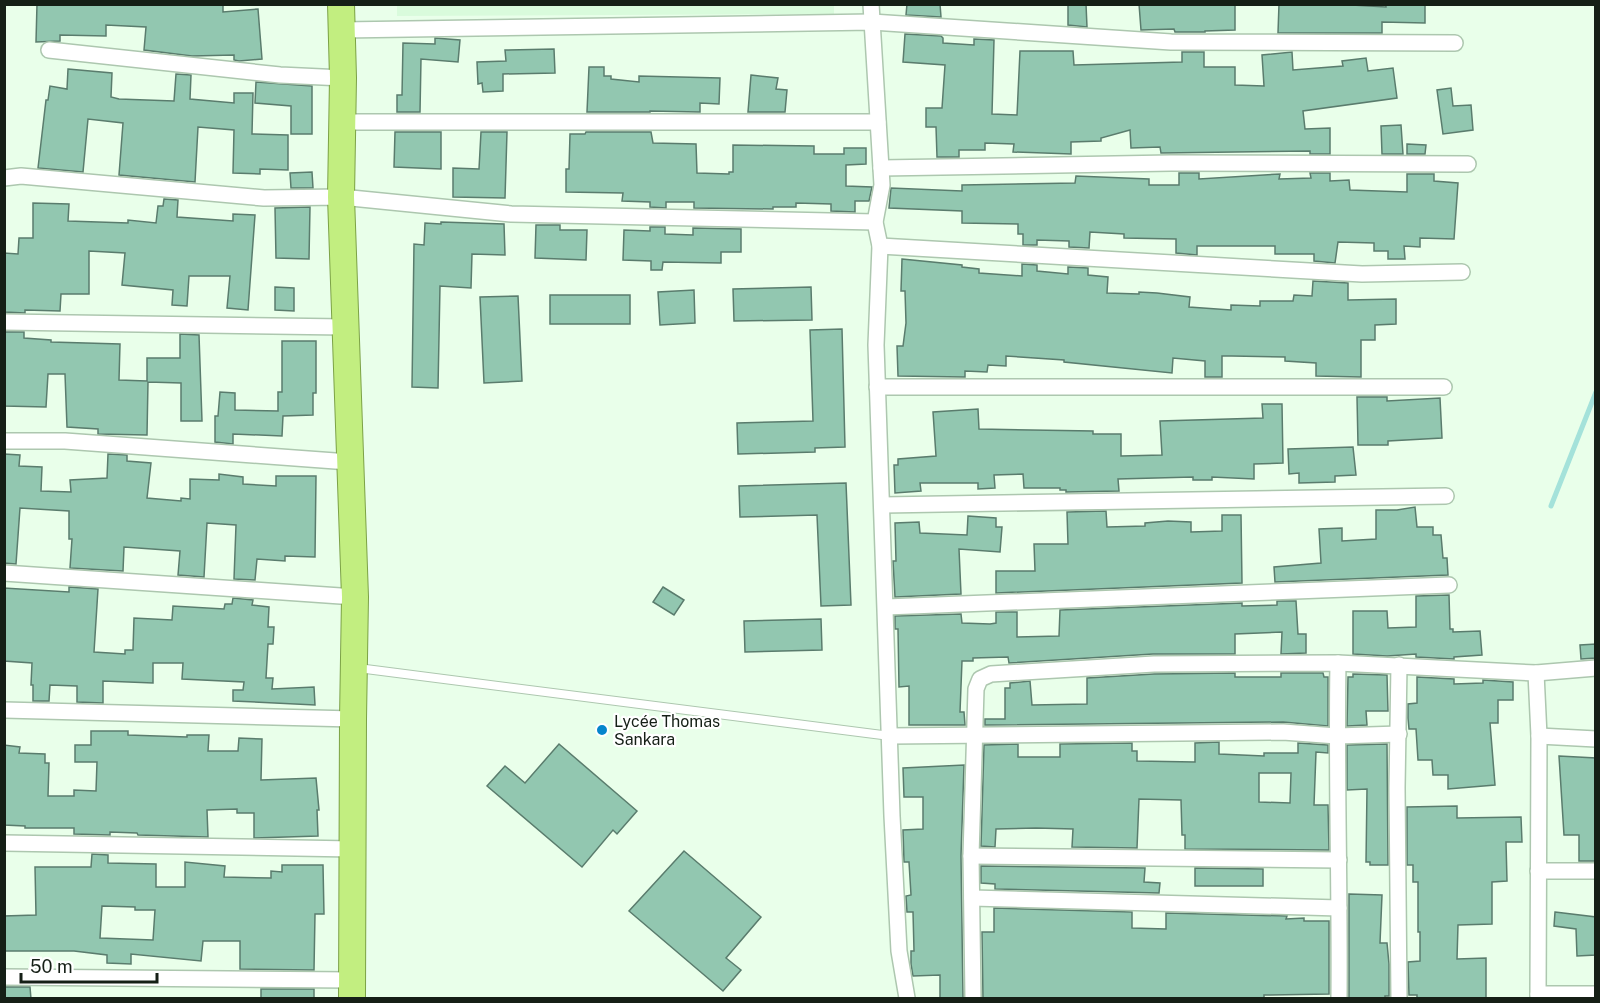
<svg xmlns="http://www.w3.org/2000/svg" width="1600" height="1003" font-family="'Public Sans',sans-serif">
<rect width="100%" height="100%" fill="#e9ffea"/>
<polygon fill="#d9fbdc" points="834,5 834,14 397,16 397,4"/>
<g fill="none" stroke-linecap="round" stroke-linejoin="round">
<polyline stroke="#a4e2da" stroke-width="5" points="1551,506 1596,392"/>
</g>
<g fill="#92c7b0" stroke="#5a7c6d" stroke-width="1.5" fill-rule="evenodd">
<polygon points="37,4 223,4 223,12 258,9 262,59 239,61 234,60 234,55 192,56 144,50 146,27 106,25 106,36 60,35 60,41 36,42"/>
<polygon points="907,4 940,4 941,17 906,15"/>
<polygon points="1068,4 1086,4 1087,27 1068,25"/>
<polygon points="1139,4 1235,4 1235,30 1205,31 1205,32 1175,32 1174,29 1141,30"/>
<polygon points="1279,4 1334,4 1386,7 1386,4 1425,4 1425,23 1382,22 1382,33 1278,33"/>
<polygon points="905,34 941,36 943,38 943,43 974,45 974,39 994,40 992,114 1017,115 1020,51 1073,51 1074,65 1182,62 1182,52 1204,52 1204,67 1235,67 1235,85 1264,86 1262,55 1292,52 1293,70 1343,66 1342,61 1366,58 1368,71 1393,68 1397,98 1303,111 1305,129 1330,128 1330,154 1310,154 1310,151 1161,153 1160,147 1131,148 1130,130 1101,138 1101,141 1071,142 1071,154 1013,152 1014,144 985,143 985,150 959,150 959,157 937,157 936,127 926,127 926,108 942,108 945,65 903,62"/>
<polygon points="435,38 460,40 458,62 421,59 420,112 397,112 397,95 402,95 403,43 435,44"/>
<polygon points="554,49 555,73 503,74 503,91 483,92 482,83 478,84 477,62 506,61 505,50"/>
<polygon points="589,67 604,67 604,76 611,76 611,79 639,82 639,76 720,78 719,104 700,103 700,112 650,111 650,112 587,112"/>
<polygon points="68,69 112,73 111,97 119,99 174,101 176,74 191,75 190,99 234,103 234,93 253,93 252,134 288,135 288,170 260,169 260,174 233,173 234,130 198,127 195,182 119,175 123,123 88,119 83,172 38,168 46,100 48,100 50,86 67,89"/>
<polygon points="751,75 778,78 776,89 787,90 785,112 748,112"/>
<polygon points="256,82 312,86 312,134 291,134 291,106 255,103"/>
<polygon points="1451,88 1453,106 1471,105 1473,130 1443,134 1437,90"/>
<polygon points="1401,125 1403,154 1382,154 1381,126"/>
<polygon points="395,132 441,132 441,169 394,167"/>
<polygon points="481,132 507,132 505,198 453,197 453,168 479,169"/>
<polygon points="586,132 651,132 653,143 696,144 697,173 729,174 729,172 733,172 733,145 814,146 814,154 844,154 844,148 866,148 866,164 846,165 846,186 872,187 869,201 855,201 855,212 831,211 831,204 796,203 796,207 773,207 773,209 694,208 694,202 666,202 666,208 650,207 650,202 622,201 623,193 566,192 566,169 569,169 570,134 585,134"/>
<polygon points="1407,144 1426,145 1425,154 1407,154"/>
<polygon points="312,172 313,188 291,188 290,173"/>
<polygon points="1179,173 1199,173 1199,179 1280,174 1279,179 1311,178 1310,173 1330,173 1330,181 1349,180 1350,190 1407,192 1407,174 1434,174 1434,181 1458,183 1454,239 1420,238 1420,247 1404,246 1405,259 1388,259 1388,251 1374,251 1374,243 1338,242 1335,263 1314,261 1314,254 1275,254 1275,246 1197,246 1197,255 1176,253 1176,239 1124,238 1124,234 1090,232 1089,248 1069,247 1069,241 1037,240 1037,245 1023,245 1023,234 1018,234 1018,224 962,223 962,211 889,208 891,188 962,191 962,185 1075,183 1076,176 1149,179 1149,185 1179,185"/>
<polygon points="164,199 178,200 177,217 233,221 233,214 255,215 248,310 227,308 230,276 189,276 187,306 172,305 173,290 122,285 125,253 89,251 89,294 61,294 60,311 25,310 25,313 4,312 4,253 18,254 19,238 33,238 33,203 69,204 68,221 128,223 128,220 156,223 158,206 163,206"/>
<polygon points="310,207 309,259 276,258 275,208"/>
<polygon points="441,222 504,224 505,255 472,254 471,288 440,286 438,388 412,387 414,244 424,245 425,223 441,224"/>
<polygon points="536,225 560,225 560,230 587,230 586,260 535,258"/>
<polygon points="650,227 665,227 665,234 693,235 693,228 741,229 741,252 721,252 721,263 663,262 662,270 651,270 651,261 623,260 624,230 650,231"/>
<polygon points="902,259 962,265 962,267 979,269 979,273 1022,276 1022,264 1037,265 1037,271 1068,274 1068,267 1088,268 1088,275 1108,277 1107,293 1139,294 1139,292 1157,293 1190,297 1189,307 1231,310 1231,305 1260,306 1260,301 1293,301 1294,295 1312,296 1313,281 1348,283 1348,300 1396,299 1396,324 1375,325 1375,340 1361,340 1361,377 1316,376 1316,363 1285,361 1285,357 1232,356 1222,356 1222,377 1205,377 1205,361 1173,358 1172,373 1064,362 1064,360 1006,356 1006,366 988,365 987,372 965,371 965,377 898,376 897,346 903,346 906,323 905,291 901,291"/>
<polygon points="275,287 294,288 294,311 275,310"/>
<polygon points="811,287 812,320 734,321 733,289"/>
<polygon points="694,290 695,323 660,325 658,292"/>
<rect x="550" y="295" width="80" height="29"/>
<polygon points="518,296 522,381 484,383 480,297"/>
<polygon points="842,329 845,447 815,448 815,452 738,454 737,423 813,421 810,330"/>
<polygon points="4,332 24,332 24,338 51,340 51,342 120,344 119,380 147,381 147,358 180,358 180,334 199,335 202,421 181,421 181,383 148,382 147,435 98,434 98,429 67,427 65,374 48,374 46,407 4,406"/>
<polygon points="282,341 316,341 316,393 313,393 313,415 283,416 282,436 233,434 233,444 215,442 215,416 218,416 220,392 235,393 235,410 278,411 278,392 282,392"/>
<polygon points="1357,397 1387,397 1387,401 1440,398 1442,438 1388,441 1388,445 1358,445"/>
<polygon points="1262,404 1282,404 1283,463 1254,464 1254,479 1212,477 1212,480 1193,480 1193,477 1118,479 1119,491 1066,492 1066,490 1060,490 1060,488 1024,488 1023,474 994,475 995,488 978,489 978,483 920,483 921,491 895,493 894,465 898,465 898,459 936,456 933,412 978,409 979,429 1093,431 1093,434 1121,434 1121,456 1162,455 1160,421 1263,418"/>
<polygon points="1353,447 1356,475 1335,476 1335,482 1299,483 1299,473 1289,474 1288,449"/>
<polygon points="4,454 20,455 19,466 42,467 41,491 71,492 70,480 107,478 108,454 127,455 127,461 151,463 147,498 181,501 181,498 190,499 190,479 219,480 219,474 243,477 243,484 276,486 276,476 316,476 315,557 285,556 285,561 257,559 255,580 234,579 236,525 207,523 204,577 178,575 180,551 124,547 123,571 70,568 72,539 69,539 69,511 20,508 16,564 4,563"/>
<polygon points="846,483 851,605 821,606 817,515 740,517 739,486"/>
<polygon points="1415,507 1417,527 1433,527 1433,535 1441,535 1443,558 1447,558 1448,575 1275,582 1274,567 1321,563 1319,529 1342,528 1342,541 1376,539 1376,510 1397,510"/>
<polygon points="1106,511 1107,527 1145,526 1145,523 1168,521 1191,522 1191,532 1222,531 1222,515 1241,515 1242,583 996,593 996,571 1035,571 1034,544 1068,544 1067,512"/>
<polygon points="968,516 996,518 996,527 1002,527 1000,552 959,549 961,594 895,597 893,561 896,561 895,523 919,522 920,533 967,535"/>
<polygon points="69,587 98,589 94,652 125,654 125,650 133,650 134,618 172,620 173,606 224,609 225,604 232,604 233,598 253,600 252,605 269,607 268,627 274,627 273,644 268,644 266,678 273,678 272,689 314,687 315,705 233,701 233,690 243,690 244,682 182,679 183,663 153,663 153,683 103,681 103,703 77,702 77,686 50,685 49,701 33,701 33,685 31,685 32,663 4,661 4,588 69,592"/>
<polygon points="663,587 684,600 674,615 653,602"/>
<polygon points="1449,595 1450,629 1453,629 1453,632 1480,631 1482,655 1454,657 1454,659 1416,657 1416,654 1387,656 1353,654 1353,611 1387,611 1388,628 1416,627 1416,596"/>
<polygon points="1277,601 1296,601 1298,634 1306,634 1306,653 1281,654 1282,632 1235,634 1235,654 1153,654 1009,663 1008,657 973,658 973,661 962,661 960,712 964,712 965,725 909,725 909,686 899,687 898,629 895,629 895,616 961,614 962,623 990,624 996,623 996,612 1017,612 1017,637 1059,636 1060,610 1242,603 1242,606 1277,605"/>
<polygon points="821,619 822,650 745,652 744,621"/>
<polygon points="1596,644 1596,658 1581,659 1580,645"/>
<polygon points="1235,673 1235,677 1281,677 1281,673 1323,673 1324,677 1328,677 1328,726 1283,722 985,725 985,719 1005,719 1005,688 1010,688 1010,683 1030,681 1032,705 1087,704 1087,678 1154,674"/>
<polygon points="1353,674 1387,675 1388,711 1366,711 1367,725 1347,726 1348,677 1353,677"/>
<polygon points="1417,677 1454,679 1454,684 1483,683 1483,680 1513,682 1513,700 1498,700 1498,723 1490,723 1495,785 1448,789 1448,775 1433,775 1432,760 1418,760 1416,729 1409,729 1408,718 1408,704 1417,703"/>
<polygon points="91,731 128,731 128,735 187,737 187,735 209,735 208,751 238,751 239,738 262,739 261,780 316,778 319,810 317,810 318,836 254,838 254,813 237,813 237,809 207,810 208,837 138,835 137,833 110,832 110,835 74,834 74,828 25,828 25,826 4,825 4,745 20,747 19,753 45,754 45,763 49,763 48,796 74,796 74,790 96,791 97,762 75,762 75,745 91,745"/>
<path d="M1219,742V754L1264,756V753H1298V743L1328,745V753L1316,752L1314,805H1328L1329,850L1185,849V835H1182L1181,800L1139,799L1137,848L1072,847L1073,829L1036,828L996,829L995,847L981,846L984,745L1018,744V757H1060V744L1132,743V751H1137V761L1195,762V743ZM1259,773H1291L1290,803L1259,802Z"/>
<polygon points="559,744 637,811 617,834 613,830 582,867 487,786 505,766 525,783"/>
<polygon points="1387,744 1388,865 1370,865 1370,862 1366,862 1367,789 1347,790 1347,745"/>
<polygon points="1559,756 1596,758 1596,861 1579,861 1579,835 1564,835"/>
<polygon points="964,765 961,856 963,999 940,999 940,975 913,976 911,964 911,951 914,951 913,912 907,912 906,896 911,895 909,862 904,862 903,830 923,829 923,797 904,797 903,768"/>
<polygon points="1457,806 1457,818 1521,817 1522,842 1506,842 1507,881 1492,882 1492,924 1458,925 1457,959 1486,958 1486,999 1417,999 1417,995 1409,995 1408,962 1420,961 1420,932 1418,932 1418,882 1413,882 1413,865 1407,865 1407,807"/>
<polygon points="684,851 761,917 726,958 741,970 723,991 629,911"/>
<path d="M92,854L108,855V863L156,864V887H185V862L225,866L224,877L271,878V871L282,872V865H323L324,914H315L314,970L240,969V941H203L201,961L131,954V964L107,963V955L74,951H4V916L36,915L35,867H91ZM102,906L135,907V910H155L153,940L100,938Z"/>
<polygon points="981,866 1145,868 1144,882 1160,883 1159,893 995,889 995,884 981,883"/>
<polygon points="1195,868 1263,869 1263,886 1195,886"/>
<polygon points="1349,894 1382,895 1380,943 1387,943 1389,964 1389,996 1385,996 1385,999 1349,999"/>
<polygon points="994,908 1132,912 1132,928 1166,929 1166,913 1287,916 1286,919 1304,918 1304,921 1329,921 1329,994 1264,995 1264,999 983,999 982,932 994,932"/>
<polygon points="1555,912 1596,917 1596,955 1577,956 1576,929 1554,926"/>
<polygon points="4,987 30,987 31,999 4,999"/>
<rect x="261" y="989" width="53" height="10"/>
</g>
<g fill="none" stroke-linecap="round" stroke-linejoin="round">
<g stroke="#adc7af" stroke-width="10">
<polyline id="service" points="358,668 890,736"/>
</g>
<g stroke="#adc7af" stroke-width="18">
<g id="minor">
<polyline points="871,4 882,185 875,222 880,246 876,345 892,816 899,951 907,998"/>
<polyline points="342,30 872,22 1171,42 1455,43"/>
<polyline points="49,50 280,75 343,78"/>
<polyline points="341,122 878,122"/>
<polyline points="881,168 1171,163 1468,164"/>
<polyline points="4,178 21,176 264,198 341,197 511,214 875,222"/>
<polyline points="880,246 1362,274 1462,272"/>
<polyline points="4,322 345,327"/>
<polyline points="877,387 1444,387"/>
<polyline points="4,441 65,441 349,462"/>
<polyline points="883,505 1446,496"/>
<polyline points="4,573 355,597"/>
<polyline points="886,607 1449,585"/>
<path d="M1338,663C1336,775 1340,887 1339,998"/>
<polyline points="1399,665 1397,788 1399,998"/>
<polyline points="1536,673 1539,736 1538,998"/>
<polyline points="4,710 353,719"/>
<polyline points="890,736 1283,732 1337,736 1399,734"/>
<polyline points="1539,736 1596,739"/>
<polyline points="4,843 353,849"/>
<polyline points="971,856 1339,860"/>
<polyline points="1538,871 1596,871"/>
<polyline points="972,898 1339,908"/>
<polyline points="4,977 352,980"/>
<polyline points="1538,994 1596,994"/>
<polyline points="973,998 971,856 976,689 980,679 991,674 1154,664 1338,663 1536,673 1596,668"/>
</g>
</g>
<g stroke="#7ca246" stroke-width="28">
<polyline id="trunk" points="341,4 343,78 341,197 355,597 353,719 352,998"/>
</g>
<use href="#service" stroke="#fff" stroke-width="8"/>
<use href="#minor" stroke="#fff" stroke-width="15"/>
<use href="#trunk" stroke="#c2ee80" stroke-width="26"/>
</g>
<circle fill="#0585cc" stroke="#fff" stroke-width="2" cx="602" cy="730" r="6"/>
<g text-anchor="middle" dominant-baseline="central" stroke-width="4.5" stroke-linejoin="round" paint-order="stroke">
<g font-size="16" fill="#151f16" stroke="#fff" text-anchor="start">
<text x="614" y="721">Lycée Thomas<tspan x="614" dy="18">Sankara</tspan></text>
</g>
</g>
<rect width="1600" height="1003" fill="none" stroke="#151f16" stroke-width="12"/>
<path d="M21 973v9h136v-9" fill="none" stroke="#151f16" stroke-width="3"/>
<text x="30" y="973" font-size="18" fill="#151f16" stroke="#ffffff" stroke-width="4.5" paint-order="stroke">50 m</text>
</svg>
